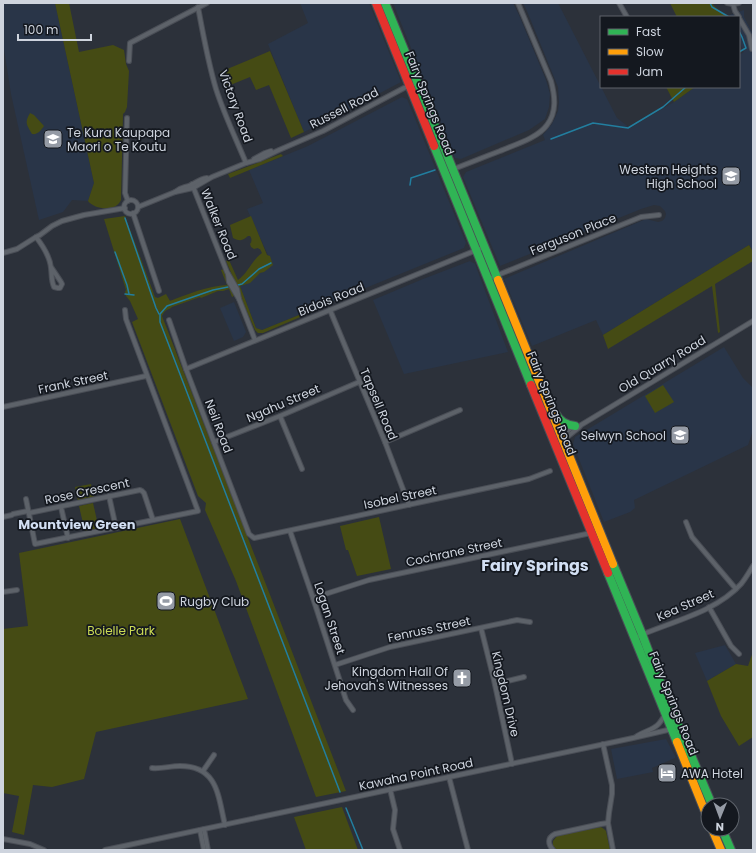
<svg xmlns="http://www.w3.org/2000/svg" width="756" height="853" font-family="Poppins,sans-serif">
<rect width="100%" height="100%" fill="#2c313a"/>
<g fill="#293548">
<polygon points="3,3 55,3 94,183 88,201 72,200 63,212 39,220 11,94 3,43"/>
<polygon points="300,3 369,3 401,82 327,121 304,132 268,44 308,23"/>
<polygon points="393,3 513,3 519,15 546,80 550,94 549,107 545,119 529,130 461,159 455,158"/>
<polygon points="523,3 558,3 617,118 630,128 674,102 695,87 739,87 739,55 744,52 739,41 739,17 727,17 727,16 744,10 744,17 753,34 753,252 749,245 603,335 596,320 532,346 504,279 646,219 658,222 662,221 665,218 666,214 665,211 660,206 654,205 641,209 500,266 463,177 466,172 545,140 543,135 552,124 558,111 559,102 558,87 527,11"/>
<polygon points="402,97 407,99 466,243 464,248 262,330 256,328 240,286 243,285 260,273 263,271 270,256 268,255 247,209 263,203 249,170 308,146"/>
<polygon points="470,261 475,264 508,352 404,374 373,300 423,279"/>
<polygon points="234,302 246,332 243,337 234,341 220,308"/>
<polygon points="724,347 743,378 753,388 753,430 748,445 634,500 635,508 630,512 604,522 573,444 575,437"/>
<polygon points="725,645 736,664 707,681 695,653"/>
<polygon points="666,739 675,756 675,758 652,768 653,772 617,779 611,749"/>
</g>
<g fill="#454b14">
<path d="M55,3H69L79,52L113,45L124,50L126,64L129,71L127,107L125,112L123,114L121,200C116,212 95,210 88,201L94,183Z"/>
<polygon points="670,3 712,3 714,6 727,17 677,17"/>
<polygon points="270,51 304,132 291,138 269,85 256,90 250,77 223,88 220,72"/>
<polygon points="666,87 695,87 674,102"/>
<path d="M30,113L34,115L44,126C41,130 38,135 32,134C27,125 24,123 30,113Z"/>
<polygon points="281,154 283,156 230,178 228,174"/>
<path d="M125,216L155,297L158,298L166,294L170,301C188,294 207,286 227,285L221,270L224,269L227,282L234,296L232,297L229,289L223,291H218L201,298L200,297L172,307C168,311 166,308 162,316L346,791L316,797L236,581L205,510L206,503L198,496L132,322L138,319L130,301L126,296L125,292L126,290L104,219Z"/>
<path d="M251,216L267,255L270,256L273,265L264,272L260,273L250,283L240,286L256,328L262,330L326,304V306L263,333H258L255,330L241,298L238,284H236L226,261L229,260L238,280C248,273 252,260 262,253L260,249H259L258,248L254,249L251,247L250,244C252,241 252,239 250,236H248C243,240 241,242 233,238L230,225Z"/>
<polygon points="749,245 753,252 753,261 715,284 720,332 718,333 712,286 608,349 603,335"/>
<polygon points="663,385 674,402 655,413 645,396"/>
<polygon points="91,484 94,498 78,501 75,487"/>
<polygon points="93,503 99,529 85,532 79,506"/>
<polygon points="379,517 391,569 357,576 348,550 346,550 340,526"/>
<polygon points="180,519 248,699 96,732 84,779 52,787 33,785 24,835 12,832 19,796 3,793 3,629 28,626 19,553"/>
<polygon points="753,652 753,737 739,746 721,716 707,681 736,664 748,666"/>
<polygon points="342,807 358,850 306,850 294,817"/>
<polygon points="601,827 604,829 606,831 610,850 557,850 553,846 553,841 557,836"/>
</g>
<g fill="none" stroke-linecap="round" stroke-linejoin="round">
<g stroke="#227e9f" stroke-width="1.5">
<polyline points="710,3 712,7 729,17"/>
<polyline points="739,31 742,37 746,48 739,52"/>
<polyline points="551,139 593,123 628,128 663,107 686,87"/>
<polyline points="410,185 411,178 435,170"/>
<polyline points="125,218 156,308 159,314"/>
<polyline points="115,252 127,285 129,294"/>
<polyline points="238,285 242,284 259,269 271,263"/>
<polyline points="228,287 213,290 167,306 160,314 160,322 340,792"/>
<polyline points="125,294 134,295"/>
<polyline points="346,808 363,850"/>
</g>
<g stroke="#4a4e56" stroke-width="6">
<g id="street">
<polyline points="619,3 627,17"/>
<polyline points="727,3 733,4 739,3"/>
<polyline points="733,4 735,11 739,17"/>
<path d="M198,7C203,34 208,62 216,89C224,114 236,139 246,163"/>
<polyline points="739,18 749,35 752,49"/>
<polyline points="129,61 130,43 207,3"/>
<polyline points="127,118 125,193 128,201"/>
<polyline points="254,159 265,153 271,151"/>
<path d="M451,170C467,164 484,157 500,151C514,145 538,138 547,125C557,112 555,96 551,81L518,3"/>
<polyline points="192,184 227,272 237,289 239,299"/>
<path d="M175,192C182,186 184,188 191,185C197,182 200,179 207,178"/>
<circle cx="131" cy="207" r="7"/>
<polyline points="138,207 175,192 193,188 212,177 246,163 260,159 279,150 323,131 404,88 417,83"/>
<polyline points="133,213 159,291"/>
<path d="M36,237C43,246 50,256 51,268C52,275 51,280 54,287L58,288H60L62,284L61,282L51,267"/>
<polyline points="3,253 17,249 36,237 40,235 52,226 62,221 84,215 125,208"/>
<polyline points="228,274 229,282 239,299 255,340"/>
<polyline points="488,279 641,217 659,215"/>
<polyline points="330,310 385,442 409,505"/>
<polyline points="169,320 186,369 249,534 254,538 529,479 550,471"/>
<polyline points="186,369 484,247"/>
<polyline points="3,407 146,376"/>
<polyline points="280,416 302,469"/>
<polyline points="561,436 564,433 573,427"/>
<path d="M563,441C568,435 576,431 581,425L753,321"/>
<polyline points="214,442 280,416 359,382"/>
<polyline points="385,442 460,410"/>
<polyline points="109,496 116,528"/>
<polyline points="26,499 35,544 198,511 126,319 125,310"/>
<polyline points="61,507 68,538"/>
<polyline points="29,513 140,490 142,491 144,493 153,520"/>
<polyline points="3,517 12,515 13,514 28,511"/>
<polyline points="686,522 692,537 736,589"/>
<polyline points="290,531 313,598 346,700 353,710"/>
<polyline points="3,592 17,590"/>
<polyline points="313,598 369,580 591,533"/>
<polyline points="709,607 731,646 739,654"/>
<polyline points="481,628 494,680 512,764"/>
<path d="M634,638C669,622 715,613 741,584C746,578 749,572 753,566"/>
<polyline points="335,665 390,647 517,620 530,622"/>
<polyline points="495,684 524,677"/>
<path d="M637,736C650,728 657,731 665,714"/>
<polyline points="603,744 612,785 612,794 609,813 608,823 613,850"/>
<path d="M152,768C162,769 170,766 180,766C218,766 218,796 225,825"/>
<polyline points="203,771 214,755"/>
<polyline points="449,777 468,850"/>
<polyline points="390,789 395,810 393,829 400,850"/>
<polyline points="204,829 208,850"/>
<polyline points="200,830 204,850"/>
<polyline points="3,839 30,844 44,850"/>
<polyline points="105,850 633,738 672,729"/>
<path d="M553,850C548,844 547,838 555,834L601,824L608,823"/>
</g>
</g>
<g stroke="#4a4e56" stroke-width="10">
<g id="fast">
<polyline points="385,3 498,280"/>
<polyline points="434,146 531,385"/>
<path d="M556,414C560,422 566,425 575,426"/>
<polyline points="613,564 642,634 659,679 712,805"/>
<polyline points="608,573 677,742"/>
<polyline points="722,829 731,850"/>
</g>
</g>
<g stroke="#4a4e56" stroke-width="10">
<g id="slow">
<polyline points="498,280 613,564"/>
<polyline points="677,742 708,819"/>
<polyline points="712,829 721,850"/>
</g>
</g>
<g stroke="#4a4e56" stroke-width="10">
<g id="jam">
<polyline points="376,3 434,146"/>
<polyline points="531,385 608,573"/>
</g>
</g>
<use href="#street" stroke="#5d6269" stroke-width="4"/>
<use href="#fast" stroke="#30b455" stroke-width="8"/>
<use href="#slow" stroke="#ff9f0a" stroke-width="8"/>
<use href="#jam" stroke="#e5322d" stroke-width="8"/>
</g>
<defs>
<g id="school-square" transform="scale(1)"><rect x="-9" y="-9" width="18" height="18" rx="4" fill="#959ba5" stroke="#14181f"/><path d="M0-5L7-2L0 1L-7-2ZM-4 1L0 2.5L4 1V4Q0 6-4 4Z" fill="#fff"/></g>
<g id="stadium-square" transform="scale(1)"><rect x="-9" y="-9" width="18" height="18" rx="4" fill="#959ba5" stroke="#14181f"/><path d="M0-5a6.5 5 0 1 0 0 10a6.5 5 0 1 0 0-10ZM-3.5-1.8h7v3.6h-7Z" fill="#fff"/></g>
<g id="church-square" transform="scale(1)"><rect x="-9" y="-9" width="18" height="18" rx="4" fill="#959ba5" stroke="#14181f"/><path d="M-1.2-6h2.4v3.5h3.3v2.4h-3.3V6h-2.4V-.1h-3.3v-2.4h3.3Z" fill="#fff"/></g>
<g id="hotel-square" transform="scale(1)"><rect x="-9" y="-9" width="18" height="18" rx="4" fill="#959ba5" stroke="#14181f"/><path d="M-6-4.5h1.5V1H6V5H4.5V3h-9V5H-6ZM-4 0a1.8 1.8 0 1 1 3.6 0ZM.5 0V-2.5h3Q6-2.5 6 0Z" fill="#fff"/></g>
</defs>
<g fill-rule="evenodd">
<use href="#school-square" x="53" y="139"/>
<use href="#school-square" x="731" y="176"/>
<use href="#school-square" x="680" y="435"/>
<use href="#stadium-square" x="166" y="601"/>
<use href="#church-square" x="462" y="678"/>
<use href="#hotel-square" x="667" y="773"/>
</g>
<g text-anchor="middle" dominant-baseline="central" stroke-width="3.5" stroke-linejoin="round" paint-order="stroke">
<g font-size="12" fill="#ced4de" stroke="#14181f">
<text transform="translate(430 103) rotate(68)">Fairy Springs Road</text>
<text transform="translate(236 106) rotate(70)">Victory Road</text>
<text transform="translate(344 108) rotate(-27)">Russell Road</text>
<text transform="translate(219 224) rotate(68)">Walker Road</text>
<text transform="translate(573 234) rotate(-22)">Ferguson Place</text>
<text transform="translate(331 299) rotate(-22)">Bidois Road</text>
<text transform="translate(662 364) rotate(-31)">Old Quarry Road</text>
<text transform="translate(73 382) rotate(-12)">Frank Street</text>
<text transform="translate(283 403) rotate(-23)">Ngahu Street</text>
<text transform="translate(552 403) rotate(68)">Fairy Springs Road</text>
<text transform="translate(379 404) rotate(67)">Tapsell Road</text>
<text transform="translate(219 426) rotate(69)">Neil Road</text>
<text transform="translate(87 491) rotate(-12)">Rose Crescent</text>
<text transform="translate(400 497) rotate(-12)">Isobel Street</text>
<text transform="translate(454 552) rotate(-12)">Cochrane Street</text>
<text transform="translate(685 605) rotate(-24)">Kea Street</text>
<text transform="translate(330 618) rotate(72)">Logan Street</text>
<text transform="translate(429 629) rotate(-12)">Fenruss Street</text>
<text transform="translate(506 694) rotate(77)">Kingdom Drive</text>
<text transform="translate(674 703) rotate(68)">Fairy Springs Road</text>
<text transform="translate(416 774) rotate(-12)">Kawaha Point Road</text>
</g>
<g font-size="12" fill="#ced4de" stroke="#14181f" text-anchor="start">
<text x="67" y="132">Te Kura Kaupapa<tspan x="67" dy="14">Maori o Te Koutu</tspan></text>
<text x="717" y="169" text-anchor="end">Western Heights<tspan x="717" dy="14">High School</tspan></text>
<text x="666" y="435" text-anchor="end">Selwyn School</text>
<text x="180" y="601">Rugby Club</text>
<text x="448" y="671" text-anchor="end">Kingdom Hall Of<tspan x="448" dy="14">Jehovah's Witnesses</tspan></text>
<text x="681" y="773">AWA Hotel</text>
</g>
<g font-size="12" fill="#ccdb54" stroke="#14181f">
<text x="121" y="630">Boielle Park</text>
</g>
<g font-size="13" font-weight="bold" fill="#d2dff3" stroke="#14181f">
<text x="77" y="524">Mountview Green</text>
</g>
<g font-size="16" font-weight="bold" fill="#d2dff3" stroke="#14181f">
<text x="535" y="565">Fairy Springs</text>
</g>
</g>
<rect width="756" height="853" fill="none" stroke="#ced4de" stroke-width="8"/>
<rect x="600" y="16" width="140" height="72" fill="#14181f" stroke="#5e636b"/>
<rect x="608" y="29" width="20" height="6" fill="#30b455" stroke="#5e636b"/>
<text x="636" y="36" font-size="12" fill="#ced4de">Fast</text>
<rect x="608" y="49" width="20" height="6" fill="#ff9f0a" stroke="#5e636b"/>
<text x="636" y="56" font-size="12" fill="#ced4de">Slow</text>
<rect x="608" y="69" width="20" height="6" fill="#e5322d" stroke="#5e636b"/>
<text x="636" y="76" font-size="12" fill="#ced4de">Jam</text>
<g transform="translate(720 817) rotate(181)"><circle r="19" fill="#14181f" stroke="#5e636b"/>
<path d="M0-3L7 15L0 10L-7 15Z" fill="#959ba5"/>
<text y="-6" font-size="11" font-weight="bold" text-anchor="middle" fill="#ced4de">N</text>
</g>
<path d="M18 34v6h73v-6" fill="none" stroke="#ced4de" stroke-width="2"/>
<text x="24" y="34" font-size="12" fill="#ced4de" stroke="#14181f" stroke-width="3" paint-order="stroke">100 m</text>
</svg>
